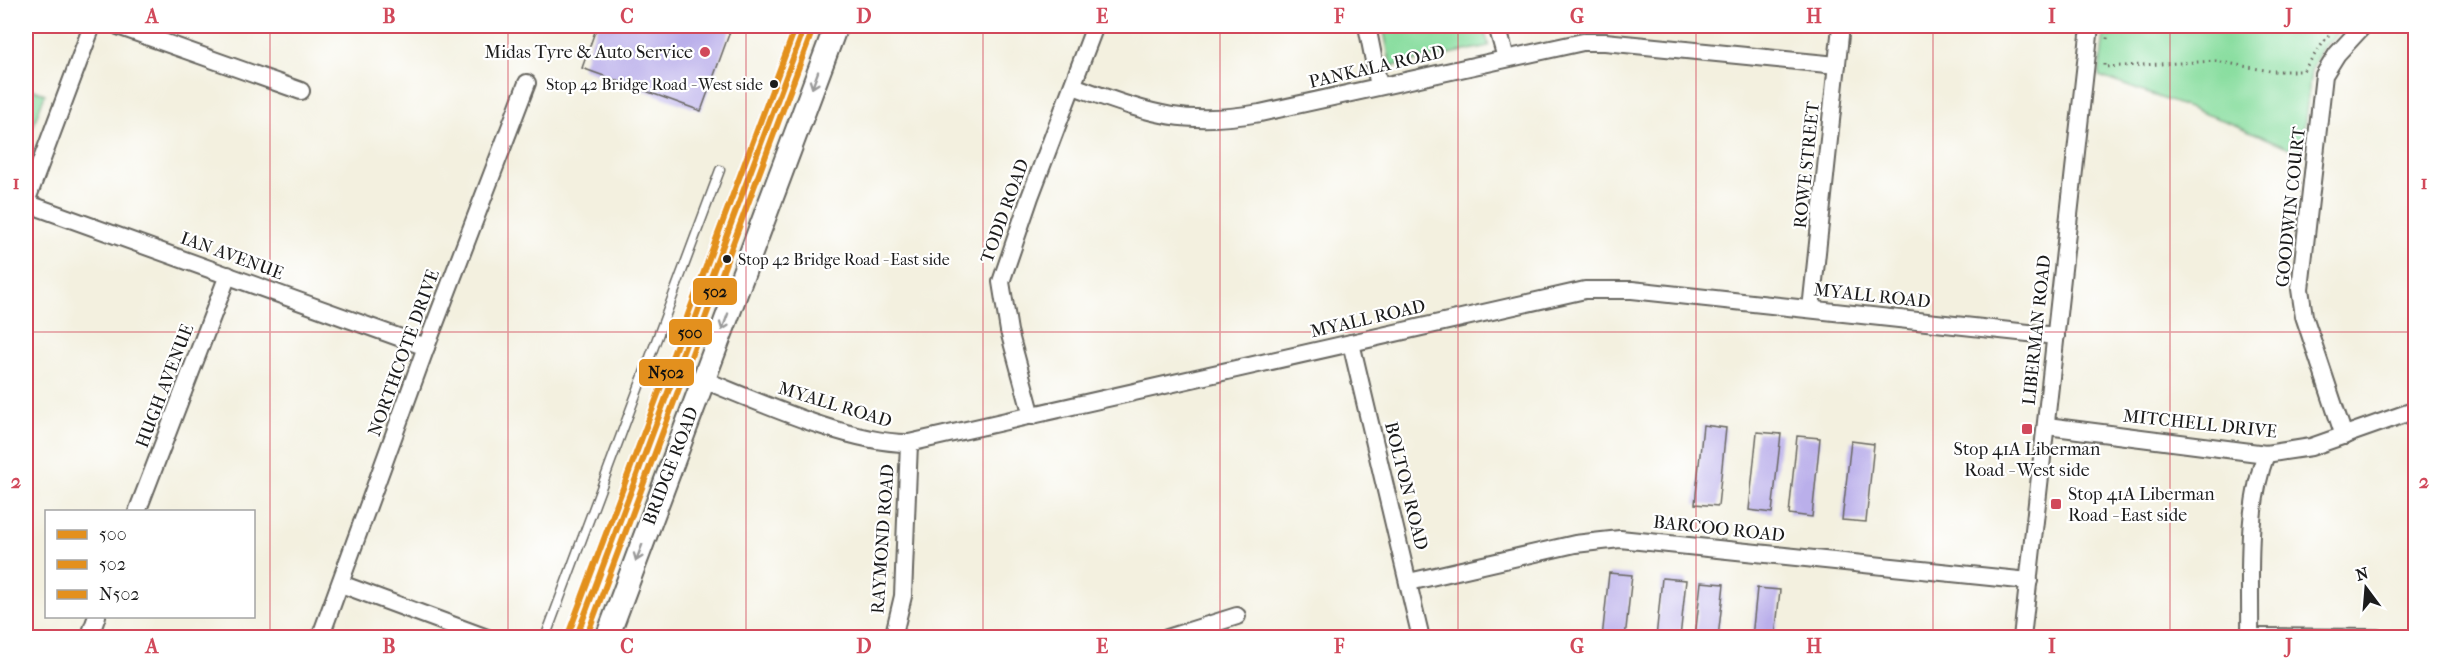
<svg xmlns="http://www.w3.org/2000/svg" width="2441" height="663" font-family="'IM FELL French Canon',serif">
<rect width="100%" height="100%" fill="#fff"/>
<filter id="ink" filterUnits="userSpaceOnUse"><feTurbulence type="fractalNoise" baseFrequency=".0167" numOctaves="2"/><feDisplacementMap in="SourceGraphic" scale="12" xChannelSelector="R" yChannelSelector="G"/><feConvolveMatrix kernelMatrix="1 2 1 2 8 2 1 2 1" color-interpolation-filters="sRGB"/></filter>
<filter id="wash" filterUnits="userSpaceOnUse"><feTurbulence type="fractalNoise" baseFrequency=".008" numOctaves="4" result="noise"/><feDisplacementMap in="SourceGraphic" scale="24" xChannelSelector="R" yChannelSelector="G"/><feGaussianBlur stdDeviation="1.35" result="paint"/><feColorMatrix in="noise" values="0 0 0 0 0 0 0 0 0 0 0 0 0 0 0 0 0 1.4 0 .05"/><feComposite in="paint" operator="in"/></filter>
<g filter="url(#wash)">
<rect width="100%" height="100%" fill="#f3f0df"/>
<g fill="#8adea0" stroke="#537d5e" stroke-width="1.5">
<polygon points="1383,26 1483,26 1489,46 1391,66"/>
<polygon points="2105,26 2344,26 2321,50 2311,71 2301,153 2228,122 2099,76"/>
<polygon points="26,87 45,94 26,145"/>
</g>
<g id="blocks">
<g fill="#baafea">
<polygon points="597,26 732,26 701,111 582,68"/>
<polygon points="1703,425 1726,428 1718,506 1695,504"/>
<polygon points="1757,432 1781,434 1772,513 1749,510"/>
<polygon points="1797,436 1820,438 1812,517 1789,514"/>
<polygon points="1851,441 1874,444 1866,522 1842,520"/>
<polygon points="1609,573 1632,575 1625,638 1602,638"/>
<polygon points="1662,578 1686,580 1680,638 1656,638"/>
<polygon points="1701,582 1724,584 1718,638 1695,638"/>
<polygon points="1757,588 1780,590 1775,638 1752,638"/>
</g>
</g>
</g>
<g filter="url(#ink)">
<use href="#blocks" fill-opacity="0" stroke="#676660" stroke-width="1.5"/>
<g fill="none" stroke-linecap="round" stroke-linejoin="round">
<g stroke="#676660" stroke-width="11">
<polyline id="lane" points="545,638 720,170"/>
</g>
<g stroke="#676660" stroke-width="20">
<g id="street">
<polyline points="118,26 301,91"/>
<polyline points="1367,26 1379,86"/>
<polyline points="1497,26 1506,58"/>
<path d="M1073,86C1147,112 1180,127 1260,113L1583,42H1605L1837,65"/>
<polyline points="26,202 92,26"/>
<polyline points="26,203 426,347"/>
<polyline points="1811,309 1841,26"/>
<polyline points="1351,343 1421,638"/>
<path d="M704,380C759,402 851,444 909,443L1585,290H1632L2056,336"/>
<polyline points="1032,416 1009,331 1001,282 1030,197 1095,26"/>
<polyline points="2047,426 2266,454 2311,447 2416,410"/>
<polyline points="2344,436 2304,316 2300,289 2324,75 2337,54 2363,26"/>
<polyline points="137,512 228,275"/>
<polyline points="1409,582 1575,544 1620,539 2029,581"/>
<polyline points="341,584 487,638"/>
<polyline points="2250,637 2377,638"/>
<polyline points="89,638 97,616"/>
<polyline points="320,638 426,347 527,83"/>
<polyline points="893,638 903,596 909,443"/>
<polyline points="1167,638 1237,616"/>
<polyline points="2022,638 2090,26"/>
<path d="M2250,638C2251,578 2245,510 2266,454"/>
</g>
</g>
<g stroke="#676660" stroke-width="26">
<g id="secondary">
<polyline points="576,638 805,26"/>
<polyline points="607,638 836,26"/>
</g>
</g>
<g stroke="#676660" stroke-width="3" stroke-dasharray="1.5 4.5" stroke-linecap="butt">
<polyline points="2107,39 2109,26"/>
<polyline points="2104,64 2104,67 2216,61 2270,71 2303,71 2335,26"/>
</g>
<use href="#lane" stroke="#fff" stroke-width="8"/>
<use href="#street" stroke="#fff" stroke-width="16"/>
<use href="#secondary" stroke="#fff" stroke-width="22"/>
<g stroke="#fff" stroke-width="10">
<polyline id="bus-1" points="576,638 805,26"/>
</g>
<g stroke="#fff" stroke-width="10">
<polyline id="bus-2" points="586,638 813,29"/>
</g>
<g stroke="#fff" stroke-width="10">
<polyline id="bus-3" points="568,635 796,26"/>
</g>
<use href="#bus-1" stroke="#e3901e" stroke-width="6"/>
<use href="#bus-2" stroke="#e3901e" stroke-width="6"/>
<use href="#bus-3" stroke="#e3901e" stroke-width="6"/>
</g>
<defs><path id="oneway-shaft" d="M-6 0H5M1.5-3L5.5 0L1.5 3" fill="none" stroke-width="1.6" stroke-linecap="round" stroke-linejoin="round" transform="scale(1.5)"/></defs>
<g stroke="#999">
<use href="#oneway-shaft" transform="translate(815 80) rotate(110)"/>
<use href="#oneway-shaft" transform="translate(725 322) rotate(110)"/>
<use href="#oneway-shaft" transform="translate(639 553) rotate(111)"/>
</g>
</g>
<path fill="none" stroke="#d1495b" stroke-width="1.5" stroke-opacity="0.55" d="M270,26V638M508,26V638M746,26V638M983,26V638M1220,26V638M1458,26V638M1696,26V638M1933,26V638M2170,26V638M26,332H2416"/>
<g fill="#d1495b" stroke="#fff" stroke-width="2">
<circle cx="705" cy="52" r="6"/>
<rect x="2021" y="423" width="12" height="12" rx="3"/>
<rect x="2050" y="498" width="12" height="12" rx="3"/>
</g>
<g fill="#1c1c1c" stroke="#fff" stroke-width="2">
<circle cx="774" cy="84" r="5"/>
<circle cx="727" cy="259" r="5"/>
</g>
<g text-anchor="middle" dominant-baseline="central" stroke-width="4.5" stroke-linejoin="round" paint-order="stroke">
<g font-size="16" fill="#1c1c1c" stroke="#fff" text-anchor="end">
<text x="763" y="84">Stop 42 Bridge Road - West side</text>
<text x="738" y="259" text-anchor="start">Stop 42 Bridge Road - East side</text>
</g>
<g font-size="18" fill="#1c1c1c" stroke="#fff" text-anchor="end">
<text x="693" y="52">Midas Tyre &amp; Auto Service</text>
<text x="2027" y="449" text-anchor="middle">Stop 41A Liberman<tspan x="2027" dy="21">Road - West side</tspan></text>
<text x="2068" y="494" text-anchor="start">Stop 41A Liberman<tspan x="2068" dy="21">Road - East side</tspan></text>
</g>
<g font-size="18" fill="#1c1c1c" stroke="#fff">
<text transform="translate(1377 67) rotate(-13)">PANKALA ROAD</text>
<text transform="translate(1807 165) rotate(-84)">ROWE STREET</text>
<text transform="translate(2291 207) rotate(-84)">GOODWIN COURT</text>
<text transform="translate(1005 211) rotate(-70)">TODD ROAD</text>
<text transform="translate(232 256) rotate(20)">IAN AVENUE</text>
<text transform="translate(1872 296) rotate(6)">MYALL ROAD</text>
<text transform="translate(1368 319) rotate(-13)">MYALL ROAD</text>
<text transform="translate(2037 330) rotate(-84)">LIBERMAN ROAD</text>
<text transform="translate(404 353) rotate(-70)">NORTHCOTE DRIVE</text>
<text transform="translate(165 386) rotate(-69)">HUGH AVENUE</text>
<text transform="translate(835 405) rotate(17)">MYALL ROAD</text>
<text transform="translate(2200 424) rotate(6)">MITCHELL DRIVE</text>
<text transform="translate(671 466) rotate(-69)">BRIDGE ROAD</text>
<text transform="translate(1406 486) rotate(76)">BOLTON ROAD</text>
<text transform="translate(1719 529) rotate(6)">BARCOO ROAD</text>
<text transform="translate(883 539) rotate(-86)">RAYMOND ROAD</text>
</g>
</g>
<g stroke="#fff" stroke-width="2">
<rect x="692" y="277" width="46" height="29" rx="6" fill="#e3901e"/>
<rect x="668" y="318" width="45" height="28" rx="6" fill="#e3901e"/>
<rect x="638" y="358" width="57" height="29" rx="6" fill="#e3901e"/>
</g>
<g font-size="16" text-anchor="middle" font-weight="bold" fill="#111">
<text x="715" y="297">502</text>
<text x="690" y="338">500</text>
<text x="666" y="378">N502</text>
</g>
<rect width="2441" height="663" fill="none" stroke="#fff" stroke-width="66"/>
<rect x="45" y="510" width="210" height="108" fill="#ffffff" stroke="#a4a4a4" stroke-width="1.5"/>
<rect x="57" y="530" width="30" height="9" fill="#e3901e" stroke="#a4a4a4" stroke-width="1.5"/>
<text x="99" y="540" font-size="18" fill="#1c1c1c">500</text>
<rect x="57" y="560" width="30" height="9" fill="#e3901e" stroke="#a4a4a4" stroke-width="1.5"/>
<text x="99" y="570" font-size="18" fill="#1c1c1c">502</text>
<rect x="57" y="590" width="30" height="9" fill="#e3901e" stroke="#a4a4a4" stroke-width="1.5"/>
<text x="99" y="600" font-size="18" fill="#1c1c1c">N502</text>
<g transform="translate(2366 588) rotate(344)" stroke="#ffffff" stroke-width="4.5" paint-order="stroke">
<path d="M0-4.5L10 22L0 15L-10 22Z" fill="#1c1c1c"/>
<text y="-9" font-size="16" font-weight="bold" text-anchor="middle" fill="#1c1c1c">N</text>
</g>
<rect x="33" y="33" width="2375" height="597" fill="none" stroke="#d1495b" stroke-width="2"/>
<g font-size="20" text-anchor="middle" font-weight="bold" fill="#d1495b">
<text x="152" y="23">A</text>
<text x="389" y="23">B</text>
<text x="627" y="23">C</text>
<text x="864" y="23">D</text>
<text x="1102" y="23">E</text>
<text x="1339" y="23">F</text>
<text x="1577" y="23">G</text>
<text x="1814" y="23">H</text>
<text x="2052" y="23">I</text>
<text x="2289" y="23">J</text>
<text x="16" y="189">1</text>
<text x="2424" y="189">1</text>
<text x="16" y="488">2</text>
<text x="2424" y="488">2</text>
<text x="152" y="653">A</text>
<text x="389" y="653">B</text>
<text x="627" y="653">C</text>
<text x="864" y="653">D</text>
<text x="1102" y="653">E</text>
<text x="1339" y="653">F</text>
<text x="1577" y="653">G</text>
<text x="1814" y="653">H</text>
<text x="2052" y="653">I</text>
<text x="2289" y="653">J</text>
</g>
</svg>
